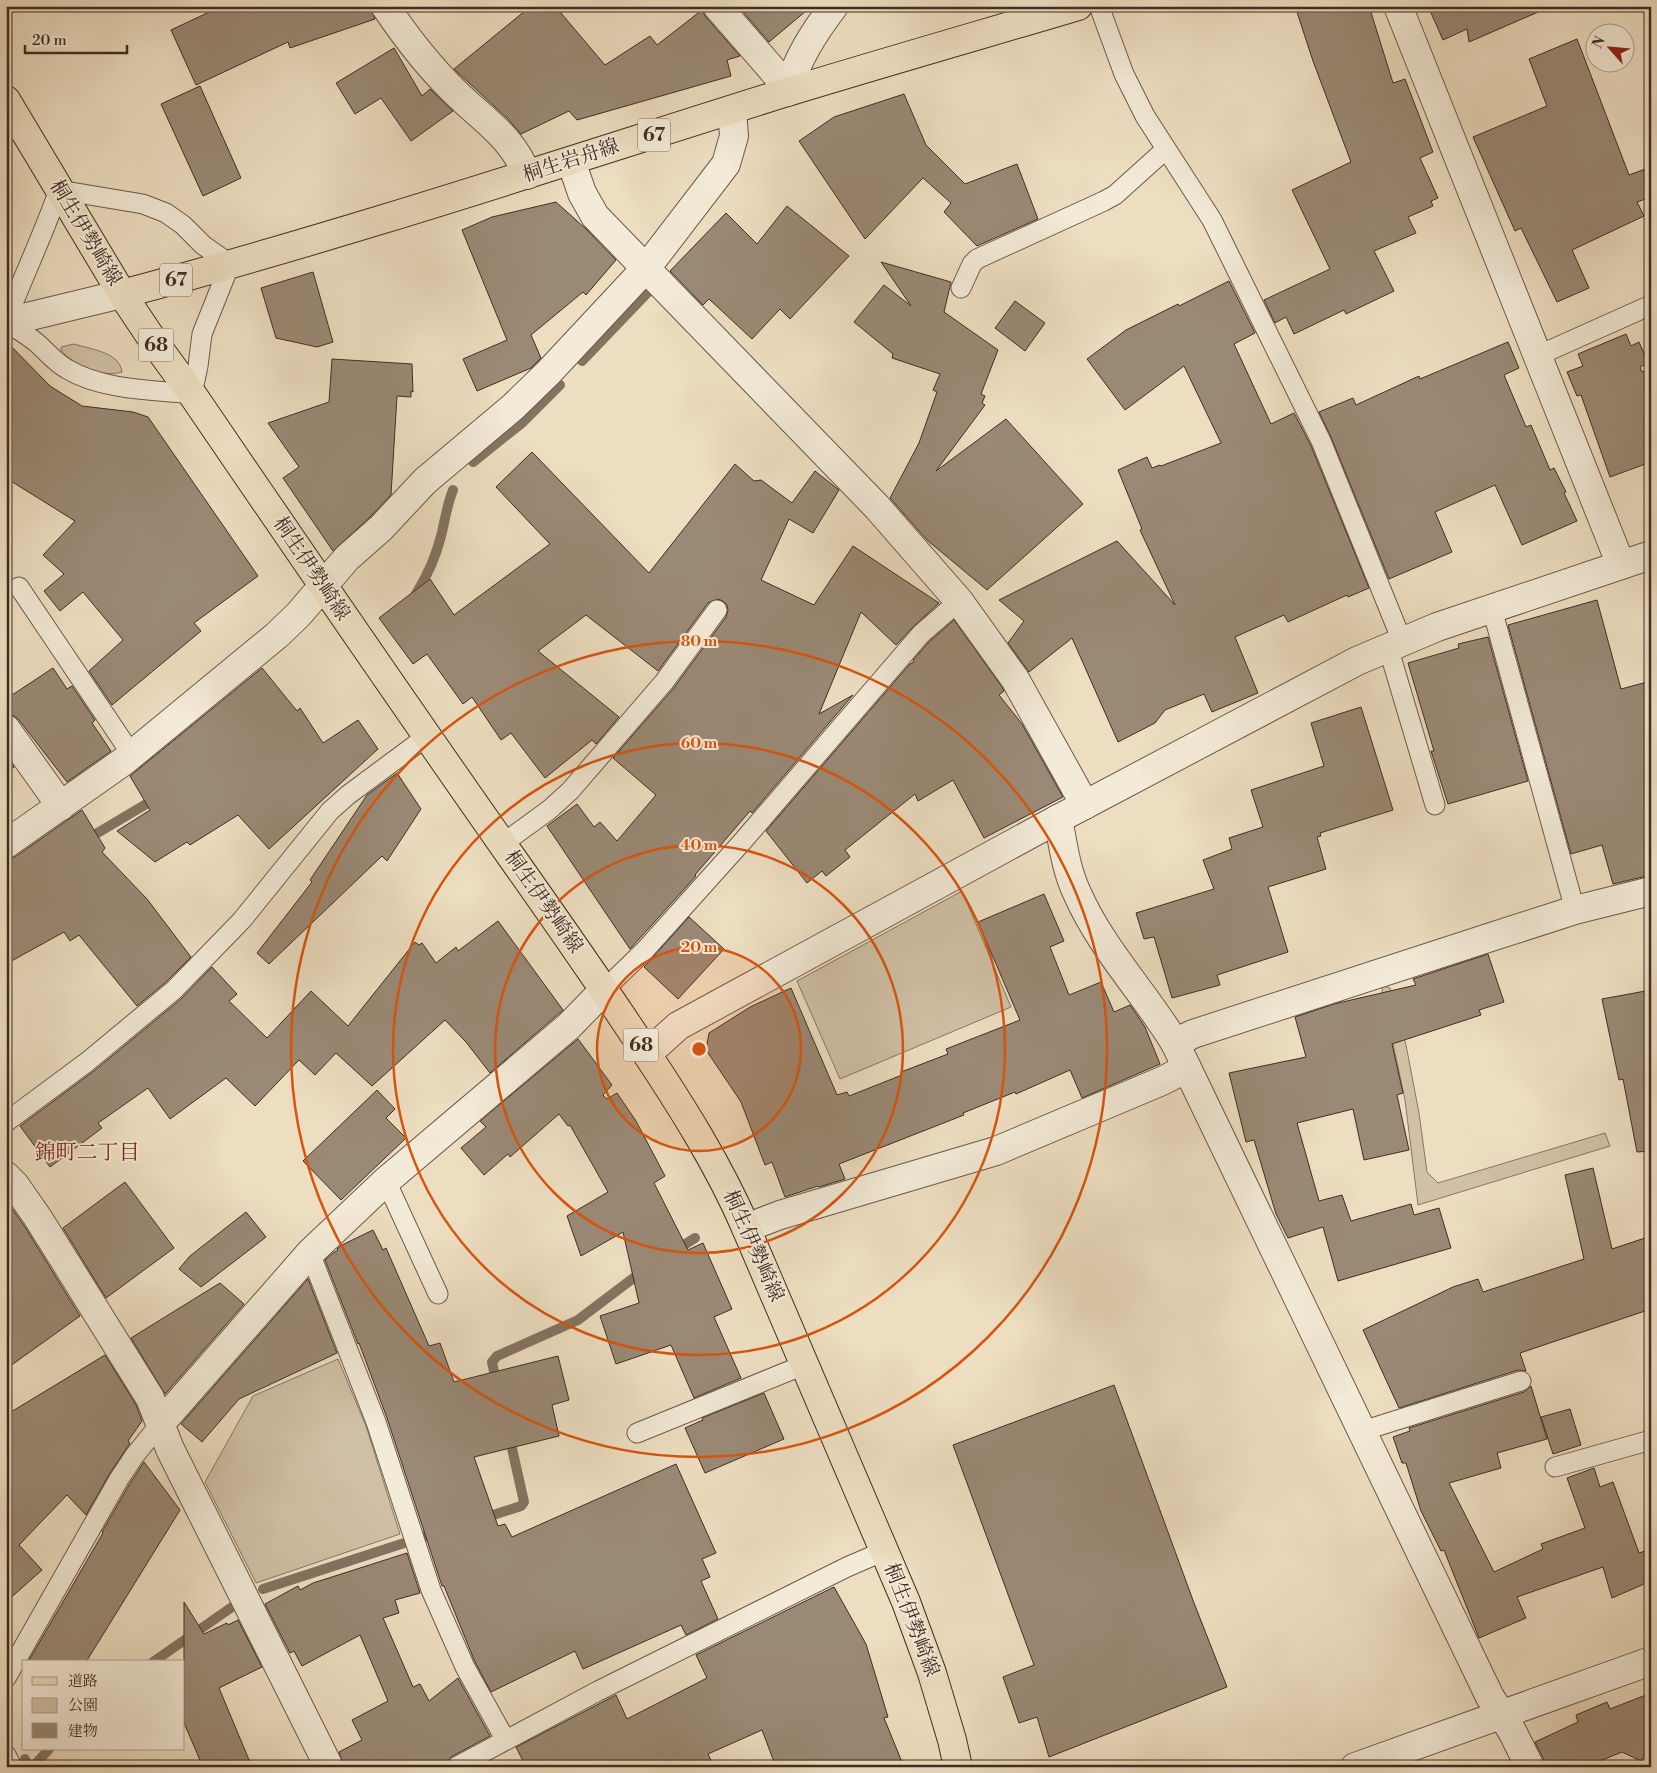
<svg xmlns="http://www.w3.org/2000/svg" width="1657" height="1773" font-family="'Libre Bodoni','Noto Serif JP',serif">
<rect width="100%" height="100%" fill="#eddec1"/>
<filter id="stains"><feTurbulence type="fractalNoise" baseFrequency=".004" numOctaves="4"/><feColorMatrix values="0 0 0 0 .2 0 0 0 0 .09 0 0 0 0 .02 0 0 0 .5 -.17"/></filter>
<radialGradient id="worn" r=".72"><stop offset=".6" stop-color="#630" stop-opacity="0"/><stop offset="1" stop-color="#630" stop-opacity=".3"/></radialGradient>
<g fill="#d0c0a6" stroke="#887664">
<path d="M74,344C90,349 120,352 122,372C103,378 73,366 61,350V347Z"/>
<polygon points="962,891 1011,1007 840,1079 797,981"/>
<polygon points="1383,986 1390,988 1406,1045 1419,1113 1427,1172 1438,1183 1605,1133 1610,1146 1418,1205 1405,1100 1382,991"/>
<polygon points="338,1359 366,1426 400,1534 256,1583 205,1482 253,1396"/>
</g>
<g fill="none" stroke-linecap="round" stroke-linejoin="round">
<g stroke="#857361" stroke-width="10">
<polyline points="582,361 650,290"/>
<polyline points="473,462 523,422 560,385"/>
<path d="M416,594C427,576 436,557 441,536C445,521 447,504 453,490"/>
<polyline points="84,841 158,797"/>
<polyline points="673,1252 695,1238"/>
<polyline points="497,1385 492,1362 497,1356 578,1320 644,1270"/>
<polyline points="481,1519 521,1506 524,1502 509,1435"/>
<polyline points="263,1589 438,1532"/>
<polyline points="153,1662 232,1607"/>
<polyline points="25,1759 28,1767"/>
<polyline points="33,1767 49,1749"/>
</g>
</g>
<g fill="#9a8975" stroke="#412d22">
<polygon points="222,6 370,6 375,19 290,48 288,42 196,85 171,30"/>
<polygon points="531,6 555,6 605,65 650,36 657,45 702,10 705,16 740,56 727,60 731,76 577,120 569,111 521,134 507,118 454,69"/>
<polygon points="738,6 812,6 769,42"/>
<polygon points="1295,6 1369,6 1393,83 1405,79 1433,152 1420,158 1438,198 1431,201 1433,206 1408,217 1416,233 1374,251 1394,291 1346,314 1344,310 1294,334 1286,317 1275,323 1264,300 1330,269 1292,190 1351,162 1313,61"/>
<polygon points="1428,6 1552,6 1469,42 1467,29 1443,40"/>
<polygon points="1577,39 1629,175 1651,167 1651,197 1637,202 1644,216 1572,250 1589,288 1557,302 1521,228 1515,231 1473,137 1547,106 1529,59"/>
<polygon points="394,48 422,96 430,89 453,111 411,141 381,98 355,114 336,83"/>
<polygon points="200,86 241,178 203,196 161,104"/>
<polygon points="904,94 926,145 965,184 1017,164 1038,219 977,246 944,212 951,203 923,178 865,239 799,141 834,117"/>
<polygon points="556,202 586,229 616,260 586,295 583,292 531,335 541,358 531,368 477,391 463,359 507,340 462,230 492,217"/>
<polygon points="787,206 849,256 790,319 780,309 752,339 709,299 703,305 670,271 726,213 757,244"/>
<polygon points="881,262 951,282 944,312 998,350 981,394 985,396 982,403 985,405 936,471 1006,419 1083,504 987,590 927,540 890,498 919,443 937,392 933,390 940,374 892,358 893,354 854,322 884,285 911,306"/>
<polygon points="313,272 333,342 317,347 276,338 261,288"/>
<polygon points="1229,281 1255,333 1234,344 1271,424 1294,413 1311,446 1369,588 1348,597 1347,595 1288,622 1284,615 1235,637 1258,693 1212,712 1204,694 1165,710 1155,723 1118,742 1072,638 1029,672 1008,643 1024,621 999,600 1117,541 1175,605 1140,530 1142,529 1118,470 1147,457 1152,468 1160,465 1161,466 1221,443 1184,366 1125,410 1087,359 1126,330 1178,304 1179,306"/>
<polygon points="1015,301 1045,323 1025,351 995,328"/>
<polygon points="1626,334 1631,346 1639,342 1648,363 1640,367 1642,372 1651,369 1651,462 1610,477 1581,395 1577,396 1567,372 1583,366 1578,354"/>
<polygon points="6,341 50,386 82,406 133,412 148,417 258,576 194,623 201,631 112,705 89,671 123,640 83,592 60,611 44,591 64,574 43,555 75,521 6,478"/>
<polygon points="1508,342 1519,368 1504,375 1526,427 1531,425 1550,470 1554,468 1566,492 1564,493 1577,521 1522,545 1495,485 1435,512 1452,552 1389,579 1331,437 1319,412 1353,398 1356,405 1419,376 1420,379"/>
<polygon points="332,359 412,364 413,392 411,391 411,397 397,396 391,495 370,517 333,551 283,478 299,467 268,423 329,402"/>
<polygon points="532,452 649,573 735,464 754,481 761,480 792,503 815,471 839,490 813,533 789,519 761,580 814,605 853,546 939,603 914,626 896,645 861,612 819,714 853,695 752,813 750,811 695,875 696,876 630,949 547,826 577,804 594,827 600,822 617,841 656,795 613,758 673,689 726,617 728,611 727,605 723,601 718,599 708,603 658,671 586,615 538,651 619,717 596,744 592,740 545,778 511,733 501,740 472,697 463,704 427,654 413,664 379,618 430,579 454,615 550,544 496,487"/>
<polygon points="1597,600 1621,689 1651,681 1651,875 1613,884 1602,845 1571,854 1508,625"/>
<polygon points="954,620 1002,687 1004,691 999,695 1022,724 1063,797 984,838 953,780 918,801 915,794 845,850 850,857 826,876 822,871 807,883 766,831 910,664 914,662 913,660 929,642"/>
<polygon points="1488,637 1528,781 1448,804 1431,751 1434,751 1408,663 1459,648 1458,644"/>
<polygon points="53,668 67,689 72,686 95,720 92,723 111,751 67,782 19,720 13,715 6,714 6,699"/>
<polygon points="262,668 297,711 300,708 323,743 358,720 378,749 269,849 238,815 190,845 187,842 155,862 117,831 150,810 130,776"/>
<polygon points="1361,707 1393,810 1320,833 1321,836 1317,837 1326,869 1268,887 1288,952 1217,975 1220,985 1172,998 1154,937 1144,939 1136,913 1214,889 1203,860 1232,849 1229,838 1263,827 1251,790 1324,766 1311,723"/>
<polygon points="6,756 14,767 6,773"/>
<polygon points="397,773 421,809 387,861 382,856 269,964 257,953 312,882 310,880 367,795"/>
<polygon points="82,810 105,848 102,852 147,899 191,957 166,982 137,1006 79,935 70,941 64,932 6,964 6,859 15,857"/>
<polygon points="1044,894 1064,941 1050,947 1069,995 1101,982 1114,1012 1130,1005 1137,1015 1145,1027 1160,1064 1082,1098 1070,1070 1016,1094 1015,1092 963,1113 964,1115 839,1164 845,1179 819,1187 818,1186 785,1197 772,1162 765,1165 741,1102 706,1050 709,1033 750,1007 791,988 837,1095 847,1092 849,1096 902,1075 901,1072 948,1054 946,1049 1020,1020 978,922"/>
<polygon points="689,917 724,949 678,999 644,967"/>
<polygon points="498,921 563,1010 490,1073 466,1042 445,1020 372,1086 336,1053 315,1075 299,1060 255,1106 226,1078 170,1119 148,1088 98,1123 102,1128 50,1167 20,1126 94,1071 181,999 212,967 237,994 229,1001 267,1038 311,991 348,1026 415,942 419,945 422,943 436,963 456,947 458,951"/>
<polygon points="1488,954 1504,1002 1479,1010 1481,1015 1392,1044 1403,1093 1397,1095 1409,1150 1364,1160 1353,1109 1297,1123 1319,1201 1342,1195 1351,1221 1411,1204 1414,1215 1439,1208 1451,1248 1338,1281 1323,1227 1288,1238 1276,1214 1254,1140 1246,1142 1229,1073 1306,1057 1295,1017 1334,1004 1416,985 1413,979"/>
<polygon points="1651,990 1651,1151 1637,1152 1623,1079 1619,1080 1602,999"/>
<polygon points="578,1039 612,1085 603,1095 607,1099 617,1093 636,1121 665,1176 654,1183 688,1250 703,1243 732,1309 714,1317 741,1378 694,1398 671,1345 616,1364 600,1316 639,1303 623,1232 581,1256 567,1216 608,1192 570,1125 568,1126 559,1114 510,1157 508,1154 484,1175 461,1148 486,1127 480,1121"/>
<polygon points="377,1090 395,1109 386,1118 406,1138 341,1200 303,1161"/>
<polygon points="1593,1168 1612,1249 1651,1236 1651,1309 1520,1353 1526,1371 1518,1370 1399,1408 1363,1330 1453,1287 1478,1279 1483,1292 1584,1259 1565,1175"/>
<polygon points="125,1182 174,1248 106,1298 63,1228"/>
<polygon points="6,1200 25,1227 80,1316 6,1369"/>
<polygon points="246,1212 266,1237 201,1287 179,1269 190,1256"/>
<polygon points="373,1230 383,1250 386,1248 429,1346 440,1343 454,1382 558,1356 569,1400 552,1405 559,1436 474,1457 498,1526 505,1524 512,1537 676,1464 716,1553 702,1559 710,1577 701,1581 718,1619 686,1635 681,1625 583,1669 575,1651 491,1692 475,1662 444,1586 442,1586 387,1418 359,1343 358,1344 325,1260 333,1253 338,1250 337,1249 342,1245"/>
<polygon points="308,1279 337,1353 239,1399 202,1442 181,1424"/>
<polygon points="220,1283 244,1304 165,1394 131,1338"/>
<polygon points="105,1355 136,1405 142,1421 128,1441 130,1443 110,1473 86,1515 67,1495 19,1545 42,1570 6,1602 6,1415"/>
<polygon points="1114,1385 1194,1603 1227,1687 1049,1757 1037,1717 1019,1723 1003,1677 1034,1665 953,1445"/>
<polygon points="1531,1386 1547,1439 1497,1453 1501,1468 1449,1483 1494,1572 1543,1549 1541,1544 1585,1528 1567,1478 1594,1468 1600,1487 1613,1482 1639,1553 1651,1549 1651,1581 1612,1598 1603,1567 1517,1597 1526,1618 1479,1638 1444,1550 1441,1551 1421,1511 1406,1463 1402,1463 1393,1437 1410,1431 1409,1428 1524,1392"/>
<polygon points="764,1393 784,1439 705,1473 685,1428 703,1420 702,1418"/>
<polygon points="1570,1409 1581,1445 1553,1454 1541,1417"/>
<polygon points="144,1462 180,1510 86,1662 28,1662 103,1533 102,1532 129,1485"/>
<polygon points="407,1553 420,1593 395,1600 399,1613 383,1618 413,1687 420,1684 429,1701 458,1678 490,1736 451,1757 445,1765 442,1767 344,1767 339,1752 362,1740 352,1720 388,1701 360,1635 302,1666 294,1651 290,1653 265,1604 298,1586 300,1590 313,1583"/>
<polygon points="834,1587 866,1644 888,1717 884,1718 904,1767 776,1767 762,1730 708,1754 714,1767 526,1767 516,1747 616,1695 627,1719 707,1678 696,1655"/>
<polygon points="184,1602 204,1634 227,1623 228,1625 238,1620 262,1667 219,1688 252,1767 203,1767 184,1723"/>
<polygon points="1651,1693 1651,1744 1641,1761 1622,1752 1585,1767 1545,1767 1544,1760 1535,1742 1578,1722 1576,1715 1607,1702 1610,1709"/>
</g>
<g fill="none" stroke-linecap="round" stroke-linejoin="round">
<g stroke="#6c594a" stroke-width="21">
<g id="service">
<polyline points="1099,6 1124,74 1145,116 1212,220 1321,441 1402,641"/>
<polyline points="961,288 972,264 977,259 1104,201 1115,195 1165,150"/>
<path d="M6,321C23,277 43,235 59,190L143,204L166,213L183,225L203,245L230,264L202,334L198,366L192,394C152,390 102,390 67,369C56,363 48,353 38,344C29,336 17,329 6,322"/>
<polyline points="1537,356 1651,305"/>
<polyline points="19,587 132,755"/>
<polyline points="1492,609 1575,910"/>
<polyline points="1388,647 1435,805"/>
<polyline points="502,844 549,810 570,791 664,682 717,610"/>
<polyline points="604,990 645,950 742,842 921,634 959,601"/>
<polyline points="6,1122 87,1062 174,990 242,920 330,811 348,795 426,737"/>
<polyline points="386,1181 438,1294"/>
<polyline points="310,1253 376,1422 431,1590 465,1667 505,1739"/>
<polyline points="637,1433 806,1364"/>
<polyline points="1363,1435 1375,1427 1521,1381"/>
<polyline points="1555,1467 1651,1440"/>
<polyline points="6,1678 119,1479 135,1455 161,1423"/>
<polyline points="6,1755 12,1767"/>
<polyline points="456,1767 598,1691 847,1567 884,1551"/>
</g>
</g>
<g stroke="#6c594a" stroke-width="30">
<g id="minor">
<path d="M385,6C406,37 428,66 455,92C483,120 512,136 527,175"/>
<polyline points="717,6 776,74 787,92"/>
<path d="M787,92C798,58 812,35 834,6"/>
<polyline points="571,161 582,193 595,216 877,507 959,601 1015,679 1085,805"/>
<polyline points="6,729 61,806"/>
<path d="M1058,819C1063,844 1066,870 1077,893C1101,948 1144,992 1175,1043L1490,1697L1512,1731L1530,1767"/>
<polyline points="6,844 124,761 276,636 298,615 347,558 381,528 425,481 513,407 548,373 647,267 726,164 734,136 732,110"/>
<polyline points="1175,1043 1193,1034 1491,937 1575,910 1651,891"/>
<polyline points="6,1176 15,1185 38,1218 150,1398 170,1449 329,1767"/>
<polyline points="746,1228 780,1215 996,1151 1162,1081 1187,1068"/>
<polyline points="161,1423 310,1253 386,1181 569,1026 604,990"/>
</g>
</g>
<g stroke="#6c594a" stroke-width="30">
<g id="tertiary">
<polyline points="1398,6 1621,565"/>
<polyline points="6,322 122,294"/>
<polyline points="647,1054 678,1026 1058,819 1357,661 1437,627 1651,555"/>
<polyline points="1355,1767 1651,1661"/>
</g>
</g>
<g stroke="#412d22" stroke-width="30">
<g id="primary">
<path d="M6,100L122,294L152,339L192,394C299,551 406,707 515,862C558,923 600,983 641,1045C680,1104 718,1163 746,1228L906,1602L932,1673L952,1740L958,1767"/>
<path d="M122,294C345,235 564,162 784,93C882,63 980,35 1078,6"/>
</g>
</g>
<use href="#service" stroke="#f3ead7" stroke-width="19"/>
<use href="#minor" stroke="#f3ead7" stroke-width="28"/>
<use href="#tertiary" stroke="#f3ead7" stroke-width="28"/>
<use href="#primary" stroke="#eddec1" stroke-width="28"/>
</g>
<circle cx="699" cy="1049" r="102" fill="#d7550e" fill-opacity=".12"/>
<g fill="none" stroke="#d7550e" stroke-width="2.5">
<circle cx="699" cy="1049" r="102"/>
<circle cx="699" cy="1049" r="204"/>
<circle cx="699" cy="1049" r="306"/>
<circle cx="699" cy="1049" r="408"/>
</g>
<g text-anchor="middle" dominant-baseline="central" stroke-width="4" stroke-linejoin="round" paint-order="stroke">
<g fill="#f3ead7" stroke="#766658" stroke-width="1">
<rect x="638" y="118.5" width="32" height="33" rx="4"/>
<rect x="160" y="263.5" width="32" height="33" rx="4"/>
<rect x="138.5" y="328.5" width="35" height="33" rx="4"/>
<rect x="623.5" y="1028.5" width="35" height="33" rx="4"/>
</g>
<g font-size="19" font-weight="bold" fill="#412d22">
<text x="654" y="135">67</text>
<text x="176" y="280">67</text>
<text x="156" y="345">68</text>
<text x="641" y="1045">68</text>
</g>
<g font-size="20" fill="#412d22" stroke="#f3ead7">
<text transform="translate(571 161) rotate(-18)">桐生岩舟線</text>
<text transform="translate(85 233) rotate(59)">桐生伊勢崎線</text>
<text transform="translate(311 569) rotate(56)">桐生伊勢崎線</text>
<text transform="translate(543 902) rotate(55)">桐生伊勢崎線</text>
<text transform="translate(753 1246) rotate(66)">桐生伊勢崎線</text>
<text transform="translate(911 1620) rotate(69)">桐生伊勢崎線</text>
</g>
<g font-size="21" fill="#7a1f14" stroke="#f3ead7">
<text x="87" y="1153">錦町二丁目</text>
</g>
</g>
<circle cx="699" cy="1049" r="8" fill="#d7550e" stroke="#f3ead7" stroke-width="2.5"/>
<g font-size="15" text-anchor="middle" font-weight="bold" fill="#d7550e" stroke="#f3ead7" stroke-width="4" stroke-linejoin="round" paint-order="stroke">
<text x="699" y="646">80 m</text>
<text x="699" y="748">60 m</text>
<text x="699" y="850">40 m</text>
<text x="699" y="952">20 m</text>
</g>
<rect width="1657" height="1773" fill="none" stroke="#eddec1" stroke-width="25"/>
<rect x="8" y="8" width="1642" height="1758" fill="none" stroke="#412d22" stroke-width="2.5"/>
<rect x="12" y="12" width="1632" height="1748" fill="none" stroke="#412d22"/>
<rect x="22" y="1660" width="162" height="90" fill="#f3ead7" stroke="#ac9e8f"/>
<rect x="32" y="1677" width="25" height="8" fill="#eddec1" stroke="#ac9e8f"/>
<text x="68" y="1686" font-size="15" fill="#412d22">道路</text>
<rect x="32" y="1698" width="25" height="15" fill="#d0c0a6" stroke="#ac9e8f"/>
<text x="68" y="1710" font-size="15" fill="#412d22">公園</text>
<rect x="32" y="1723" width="25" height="15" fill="#9a8975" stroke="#ac9e8f"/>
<text x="68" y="1736" font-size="15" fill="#412d22">建物</text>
<g transform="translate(1610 48) rotate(297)"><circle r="24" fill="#f3ead7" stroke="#ac9e8f"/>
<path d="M0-4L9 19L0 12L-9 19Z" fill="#8f2418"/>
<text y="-8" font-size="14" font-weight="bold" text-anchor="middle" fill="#412d22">N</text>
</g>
<path d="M25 45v8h102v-8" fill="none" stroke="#412d22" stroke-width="2.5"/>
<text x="32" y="45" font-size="15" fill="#412d22" stroke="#f3ead7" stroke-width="4" paint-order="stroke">20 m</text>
<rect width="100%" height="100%" filter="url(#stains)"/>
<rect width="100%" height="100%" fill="url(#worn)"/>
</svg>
